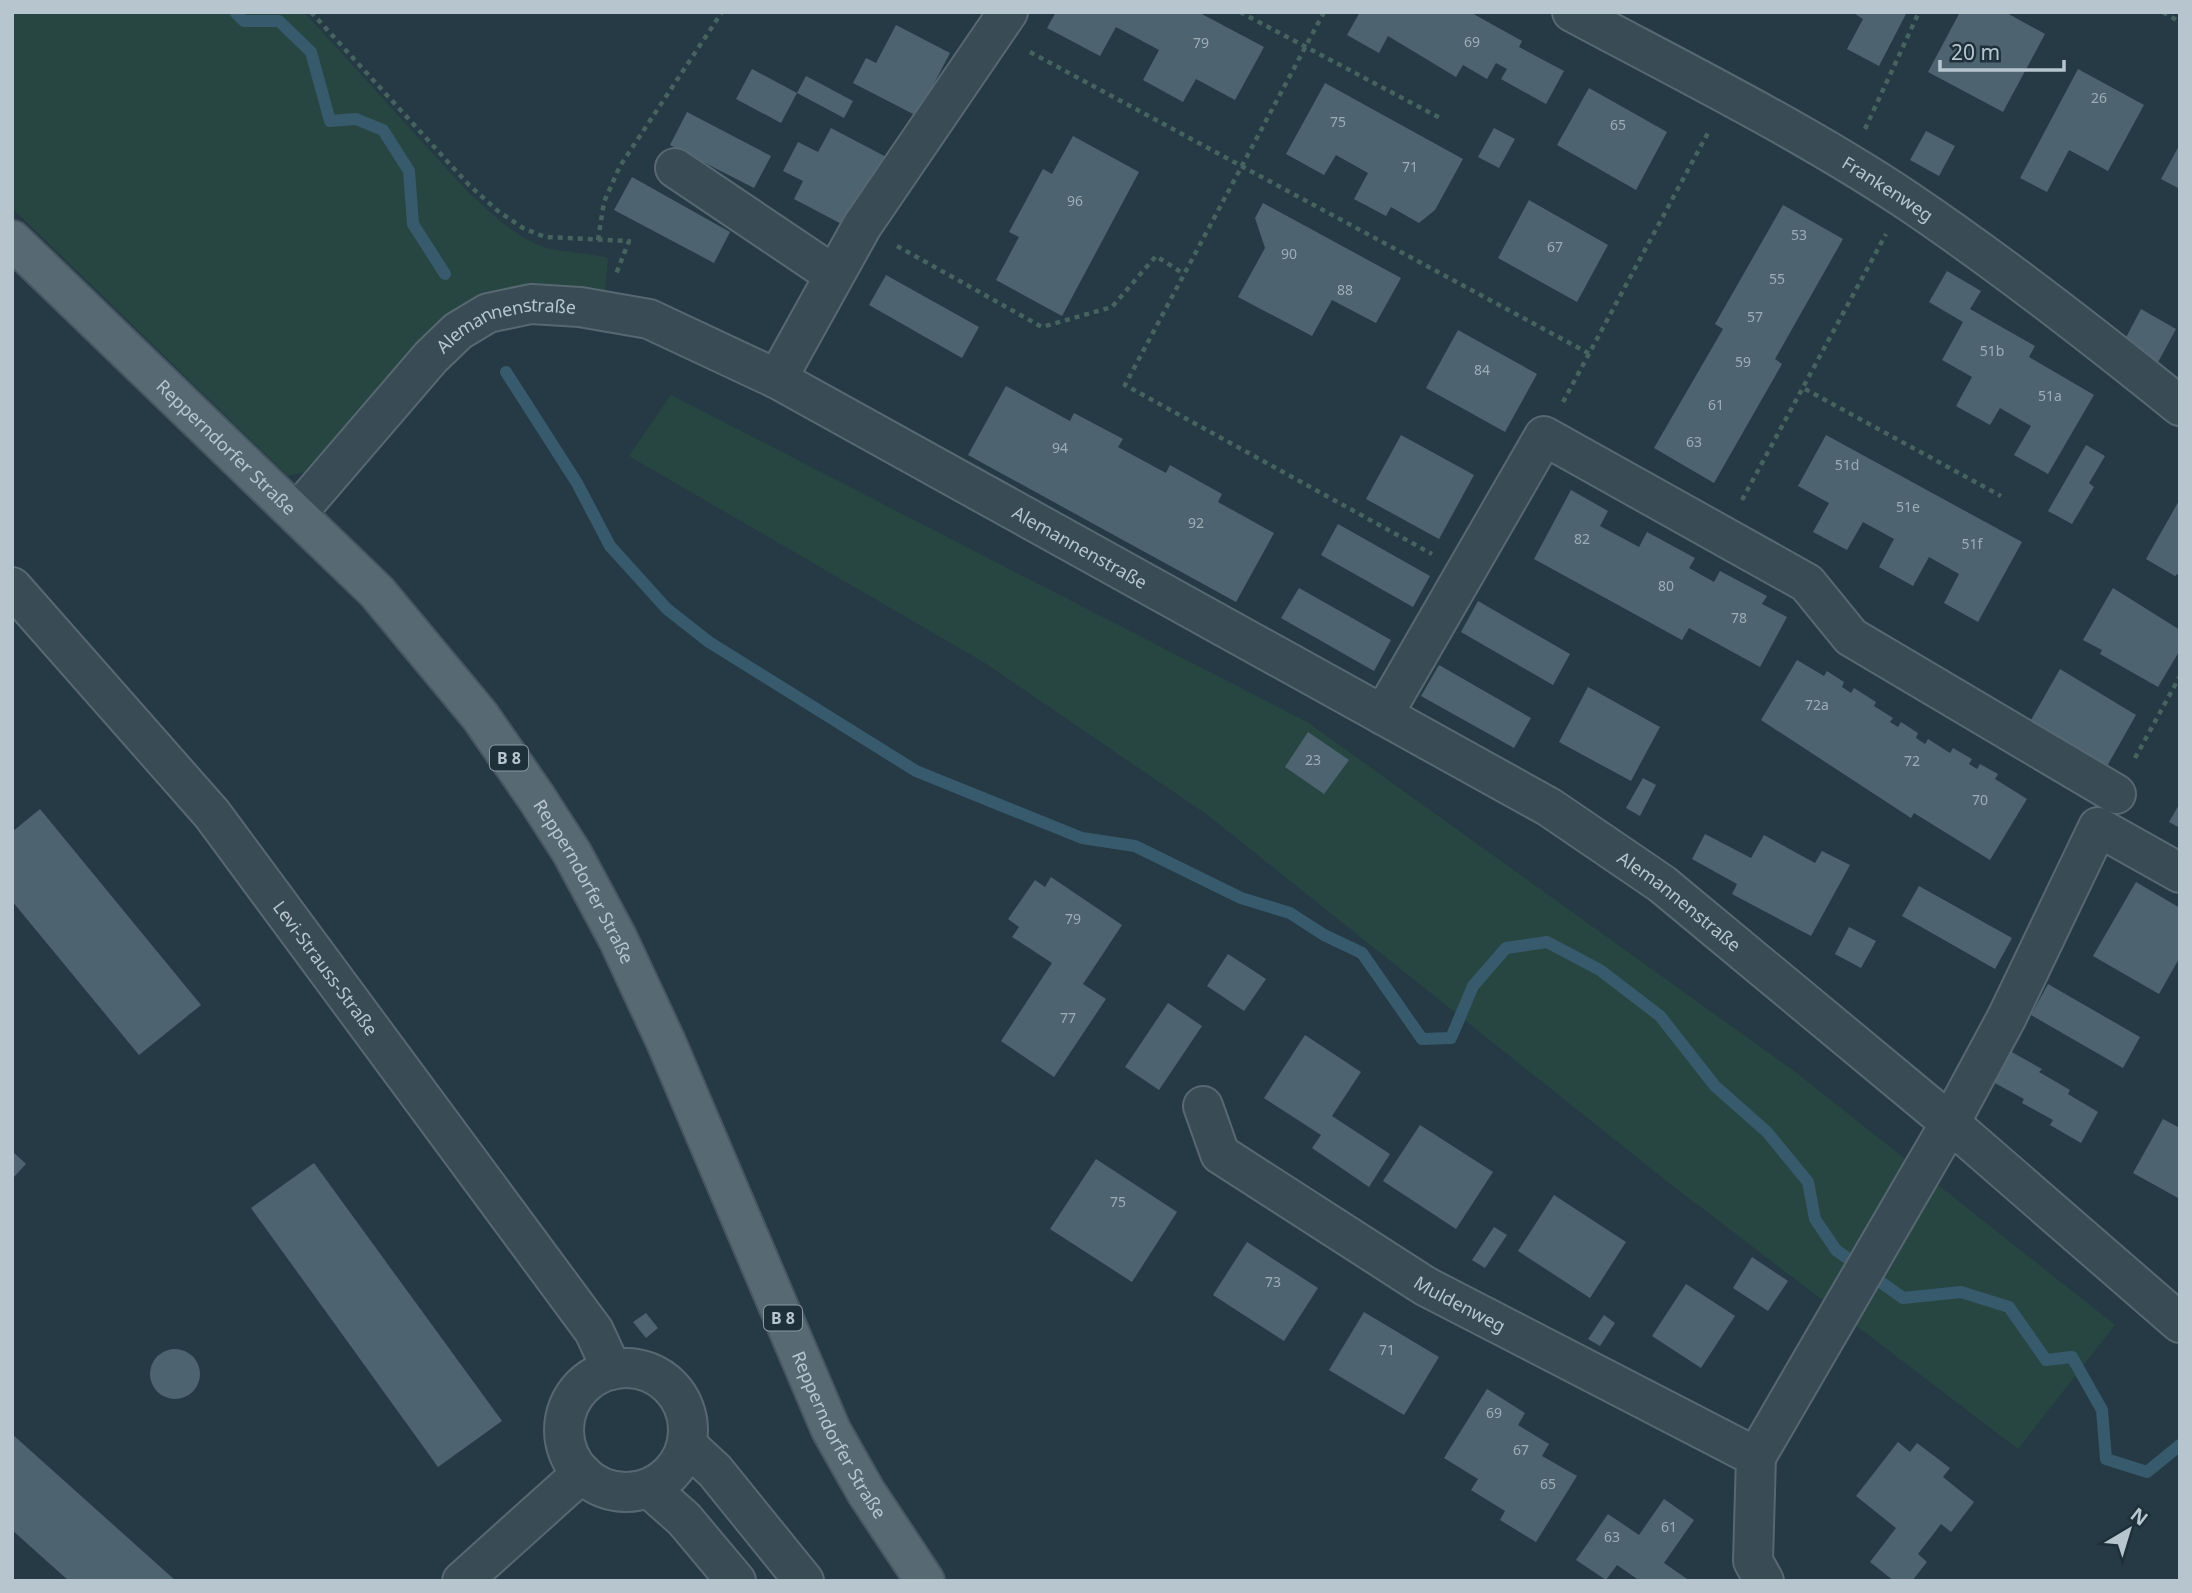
<svg xmlns="http://www.w3.org/2000/svg" width="2192" height="1593" font-family="'Noto Sans',sans-serif">
<rect width="100%" height="100%" fill="#253a45"/>
<g fill="#274642">
<path d="M12,12H304L466,190C489,211 516,239 547,248C564,252 588,253 608,258L605,292L563,290L532,294L318,469L288,476L12,208Z"/>
<polygon points="671,395 1307,722 1794,1071 2115,1325 2018,1449 1669,1183 1209,816 985,663 629,456"/>
</g>
<g fill="none" stroke-linecap="round" stroke-linejoin="round">
<g stroke="#375a6d" stroke-width="12">
<polyline points="235,12 244,21 279,21 311,52 330,121 356,119 383,130 409,171 413,224 445,274"/>
<polyline points="506,372 577,483 610,546 667,609 709,642 916,771 1082,838 1135,846 1241,898 1290,913 1324,935 1362,953 1422,1039 1451,1038 1473,986 1506,948 1547,942 1600,970 1660,1016 1715,1086 1767,1132 1808,1182 1815,1219 1836,1250 1903,1298 1961,1292 2009,1307 2046,1360 2072,1357 2102,1410 2106,1459 2147,1472 2180,1445"/>
</g>
</g>
<g fill="#4d6470">
<polygon points="1056,12 1198,12 1264,47 1235,100 1196,79 1183,102 1143,80 1159,50 1116,27 1100,56 1047,28"/>
<polygon points="1360,12 1470,12 1522,41 1519,47 1564,71 1546,104 1501,79 1507,69 1496,63 1487,79 1463,65 1456,77 1388,36 1379,53 1347,35"/>
<polygon points="1852,12 1907,12 1879,66 1847,49 1863,19"/>
<polygon points="1960,12 2005,12 2045,34 2003,112 1928,72"/>
<polygon points="896,25 950,53 917,116 853,83 866,58 876,63"/>
<polygon points="752,69 797,93 781,123 736,99"/>
<polygon points="2078,69 2144,105 2108,171 2069,150 2047,192 2020,178"/>
<polygon points="806,76 853,101 844,118 797,93"/>
<polygon points="1325,83 1463,159 1435,210 1419,223 1391,207 1386,216 1354,199 1368,173 1336,155 1324,175 1286,154"/>
<polygon points="1589,88 1667,132 1636,190 1557,145"/>
<polygon points="687,112 771,156 754,188 670,145"/>
<polygon points="831,128 890,159 853,230 794,199 803,181 783,171 798,142 818,152"/>
<polygon points="1494,128 1515,139 1499,168 1478,157"/>
<polygon points="1926,131 1955,146 1939,176 1910,160"/>
<polygon points="1073,136 1139,172 1062,316 996,280 1019,237 1009,232 1043,169 1052,174"/>
<polygon points="2180,144 2180,189 2161,179"/>
<polygon points="632,177 730,232 714,263 614,210"/>
<polygon points="1529,200 1608,245 1577,302 1498,258"/>
<polygon points="1263,203 1401,278 1376,323 1332,300 1312,336 1238,297 1265,248 1255,218"/>
<polygon points="1783,205 1843,239 1775,359 1782,364 1714,483 1654,448 1723,329 1715,324"/>
<polygon points="1947,271 1981,291 1970,309 2035,346 2029,357 2094,395 2048,474 2014,455 2031,426 2000,408 1990,425 1956,406 1972,377 1942,360 1963,322 1929,302"/>
<polygon points="886,275 979,327 962,358 869,305"/>
<polygon points="2141,309 2176,329 2156,366 2121,347"/>
<polygon points="1458,330 1537,374 1505,432 1426,388"/>
<polygon points="1006,386 1070,421 1074,413 1123,439 1118,447 1166,473 1170,465 1222,494 1218,502 1274,533 1236,602 968,455"/>
<polygon points="1401,435 1474,475 1439,539 1366,499"/>
<polygon points="1826,435 2022,542 1978,622 1944,603 1959,574 1929,557 1913,586 1879,567 1894,539 1863,522 1847,550 1813,532 1829,503 1798,486"/>
<polygon points="2086,445 2105,456 2089,483 2094,487 2072,524 2048,511"/>
<polygon points="1571,490 1608,511 1600,526 1639,547 1647,532 1695,558 1689,568 1714,582 1720,571 1767,596 1762,604 1787,617 1760,667 1689,628 1682,640 1534,559"/>
<polygon points="2180,499 2180,572 2175,576 2146,559"/>
<polygon points="1338,524 1430,576 1413,607 1321,555"/>
<polygon points="1299,588 1391,640 1374,671 1281,618"/>
<polygon points="2113,588 2180,630 2180,650 2158,687 2100,654 2102,650 2083,640"/>
<polygon points="1478,601 1570,654 1553,685 1461,632"/>
<polygon points="1797,660 1824,676 1827,671 1844,682 1842,687 1851,693 1854,688 1876,702 1874,706 1893,718 1890,722 1898,727 1901,722 1918,733 1916,738 1925,744 1928,739 1950,753 1953,748 1972,759 1969,764 1977,769 1980,764 1998,774 1995,779 2027,799 1990,860 1914,813 1911,818 1761,720"/>
<polygon points="1439,665 1531,718 1514,748 1421,696"/>
<polygon points="2060,669 2136,715 2106,768 2048,734 2049,731 2031,720"/>
<polygon points="1588,687 1660,727 1631,781 1559,742"/>
<polygon points="1308,732 1349,760 1324,794 1285,767"/>
<polygon points="1643,778 1656,785 1640,816 1626,808"/>
<polygon points="2180,803 2180,828 2169,822"/>
<polygon points="40,809 201,1005 139,1055 12,901 12,832"/>
<polygon points="1705,834 1751,858 1764,835 1815,863 1822,851 1850,865 1811,936 1732,894 1737,884 1692,859"/>
<polygon points="1051,877 1122,925 1083,984 1106,999 1054,1077 1001,1041 1052,963 1012,937 1019,927 1008,919 1035,880 1045,887"/>
<polygon points="2136,882 2180,908 2180,957 2159,994 2093,956"/>
<polygon points="1919,886 2012,938 1995,969 1902,916"/>
<polygon points="1849,927 1876,941 1861,968 1835,954"/>
<polygon points="1228,954 1266,979 1244,1011 1207,986"/>
<polygon points="2048,984 2140,1037 2123,1068 2031,1015"/>
<polygon points="1168,1003 1202,1026 1159,1090 1125,1067"/>
<polygon points="1305,1035 1361,1072 1332,1116 1390,1154 1369,1187 1312,1148 1321,1135 1264,1098"/>
<polygon points="2010,1051 2042,1069 2039,1072 2070,1090 2068,1094 2098,1112 2081,1143 2050,1125 2053,1120 2022,1103 2024,1099 1993,1082"/>
<polygon points="2163,1119 2180,1128 2180,1199 2133,1173"/>
<polygon points="1420,1125 1493,1172 1456,1229 1383,1181"/>
<polygon points="12,1151 26,1164 12,1179"/>
<polygon points="1096,1159 1177,1212 1132,1282 1050,1229"/>
<polygon points="314,1163 502,1421 438,1467 251,1208"/>
<polygon points="1554,1195 1626,1242 1590,1298 1518,1251"/>
<polygon points="1494,1227 1507,1235 1485,1268 1472,1260"/>
<polygon points="1247,1242 1318,1288 1284,1341 1213,1295"/>
<polygon points="1752,1257 1788,1281 1768,1311 1733,1288"/>
<polygon points="1686,1284 1735,1316 1701,1368 1652,1336"/>
<polygon points="1364,1312 1439,1357 1404,1415 1329,1370"/>
<polygon points="646,1313 658,1328 646,1338 633,1322"/>
<polygon points="1604,1315 1615,1323 1600,1346 1588,1339"/>
<circle cx="175" cy="1374" r="25"/>
<polygon points="1487,1389 1525,1413 1518,1425 1549,1444 1542,1456 1577,1476 1536,1542 1500,1520 1505,1511 1471,1490 1478,1479 1444,1458"/>
<polygon points="12,1434 176,1581 69,1581 12,1530"/>
<polygon points="1898,1442 1910,1452 1917,1443 1950,1468 1943,1477 1974,1502 1951,1532 1941,1524 1918,1554 1927,1562 1912,1581 1894,1581 1870,1562 1896,1528 1856,1496"/>
<polygon points="1664,1499 1694,1520 1664,1563 1690,1581 1640,1581 1617,1565 1606,1580 1576,1560 1608,1514 1639,1535"/>
</g>
<g fill="none" stroke-linecap="round" stroke-linejoin="round">
<g stroke="#586872" stroke-width="42">
<g id="minor">
<path id="s1" d="M1572,12C1684,72 1799,129 1905,199C1999,262 2091,334 2180,406"/>
<polyline points="675,168 834,275"/>
<polyline points="777,379 862,226 1008,12"/>
<path id="s2" d="M297,513L431,357L458,331L488,313L531,304L580,307L649,319L777,379L1549,807L1662,884L1950,1123L2180,1323"/>
<path id="s3" d="M12,587L212,814L594,1331L612,1370"/>
<polyline points="1383,715 1544,436 1807,583 1851,637 2116,794"/>
<path id="s4" d="M1203,1106L1220,1154L1425,1286L1756,1457L1753,1561L1764,1581"/>
<circle cx="626" cy="1430" r="62"/>
<polyline points="687,1445 715,1471 804,1581"/>
<polyline points="1756,1457 1950,1123 2007,1017 2098,827 2180,873"/>
<polyline points="649,1488 684,1519 736,1581"/>
<polyline points="462,1581 582,1473"/>
</g>
</g>
<g stroke="#465761" stroke-width="42">
<g id="major">
<path id="s5" d="M12,240L377,592L480,716L536,797L572,853L618,939L666,1042L831,1430L866,1492L925,1581"/>
</g>
</g>
<g stroke="#476360" stroke-width="4.5" stroke-dasharray="5 5" stroke-linecap="butt">
<polyline points="311,12 469,185 498,211 523,228 545,237 629,241 616,274"/>
<polyline points="1240,12 1440,118"/>
<polyline points="1324,12 1125,385 1432,554"/>
<polyline points="2163,12 2180,22"/>
<polyline points="1030,52 1590,354"/>
<polyline points="1865,129 1919,12"/>
<polyline points="598,240 604,202 620,166 722,12"/>
<polyline points="897,246 1042,327 1112,307 1156,256 1184,274"/>
<polyline points="1805,389 2001,496"/>
<polyline points="1563,402 1710,129"/>
<polyline points="1742,500 1886,234"/>
<polyline points="2135,758 2180,676"/>
</g>
<use href="#minor" stroke="#394b54" stroke-width="38"/>
<use href="#major" stroke="#576a74" stroke-width="38"/>
</g>
<g text-anchor="middle" dominant-baseline="central" stroke-width="7" stroke-linejoin="round" paint-order="stroke">
<g font-size="14" fill="#9cadb6">
<text x="1472" y="41">69</text>
<text x="1201" y="42">79</text>
<text x="2099" y="97">26</text>
<text x="1338" y="121">75</text>
<text x="1618" y="124">65</text>
<text x="1410" y="166">71</text>
<text x="1075" y="200">96</text>
<text x="1799" y="234">53</text>
<text x="1555" y="246">67</text>
<text x="1289" y="253">90</text>
<text x="1777" y="278">55</text>
<text x="1345" y="289">88</text>
<text x="1755" y="316">57</text>
<text x="1992" y="350">51b</text>
<text x="1743" y="361">59</text>
<text x="1482" y="369">84</text>
<text x="2050" y="395">51a</text>
<text x="1716" y="404">61</text>
<text x="1694" y="441">63</text>
<text x="1060" y="447">94</text>
<text x="1847" y="464">51d</text>
<text x="1908" y="506">51e</text>
<text x="1196" y="522">92</text>
<text x="1582" y="538">82</text>
<text x="1972" y="543">51f</text>
<text x="1666" y="585">80</text>
<text x="1739" y="617">78</text>
<text x="1817" y="704">72a</text>
<text x="1313" y="759">23</text>
<text x="1912" y="760">72</text>
<text x="1980" y="799">70</text>
<text x="1073" y="918">79</text>
<text x="1068" y="1017">77</text>
<text x="1118" y="1201">75</text>
<text x="1273" y="1281">73</text>
<text x="1387" y="1349">71</text>
<text x="1494" y="1412">69</text>
<text x="1521" y="1449">67</text>
<text x="1548" y="1483">65</text>
<text x="1669" y="1526">61</text>
<text x="1612" y="1536">63</text>
</g>
<g fill="#1e303a" stroke="#8998a2" stroke-width="2">
<rect x="490" y="745.5" width="38" height="25" rx="5"/>
<rect x="764" y="1305.5" width="38" height="25" rx="5"/>
</g>
<g font-size="16" font-weight="bold" fill="#b7c5ce">
<text x="509" y="758">B 8</text>
<text x="783" y="1318">B 8</text>
</g>
<g font-size="18" fill="#b7c5ce" stroke="#1e303a">
<text stroke="none"><textPath href="#s1" startOffset="362">Frankenweg</textPath></text>
<text stroke="none"><textPath href="#s2" startOffset="292">Alemannenstraße</textPath></text>
<text stroke="none"><textPath href="#s5" startOffset="298">Repperndorfer Straße</textPath></text>
<text stroke="none"><textPath href="#s2" startOffset="929">Alemannenstraße</textPath></text>
<text stroke="none"><textPath href="#s5" startOffset="864">Repperndorfer Straße</textPath></text>
<text stroke="none"><textPath href="#s2" startOffset="1626">Alemannenstraße</textPath></text>
<text stroke="none"><textPath href="#s3" startOffset="494">Levi-Strauss-Straße</textPath></text>
<text stroke="none"><textPath href="#s4" startOffset="334">Muldenweg</textPath></text>
<text stroke="none"><textPath href="#s5" startOffset="1474">Repperndorfer Straße</textPath></text>
</g>
</g>
<rect width="2192" height="1593" fill="none" stroke="#b7c5ce" stroke-width="28"/>
<g transform="translate(2129 1530) rotate(38)" stroke="#1e303a" stroke-width="5" paint-order="stroke">
<path d="M0-5L12 26L0 18L-12 26Z" fill="#b7c5ce"/>
<text y="-10" font-size="19" font-weight="bold" text-anchor="middle" fill="#b7c5ce">N</text>
</g>
<path d="M1940 60v10h124v-10" fill="none" stroke="#b7c5ce" stroke-width="3.5"/>
<text x="1951" y="60" font-size="21" fill="#b7c5ce" stroke="#1e303a" stroke-width="5" paint-order="stroke">20 m</text>
</svg>
